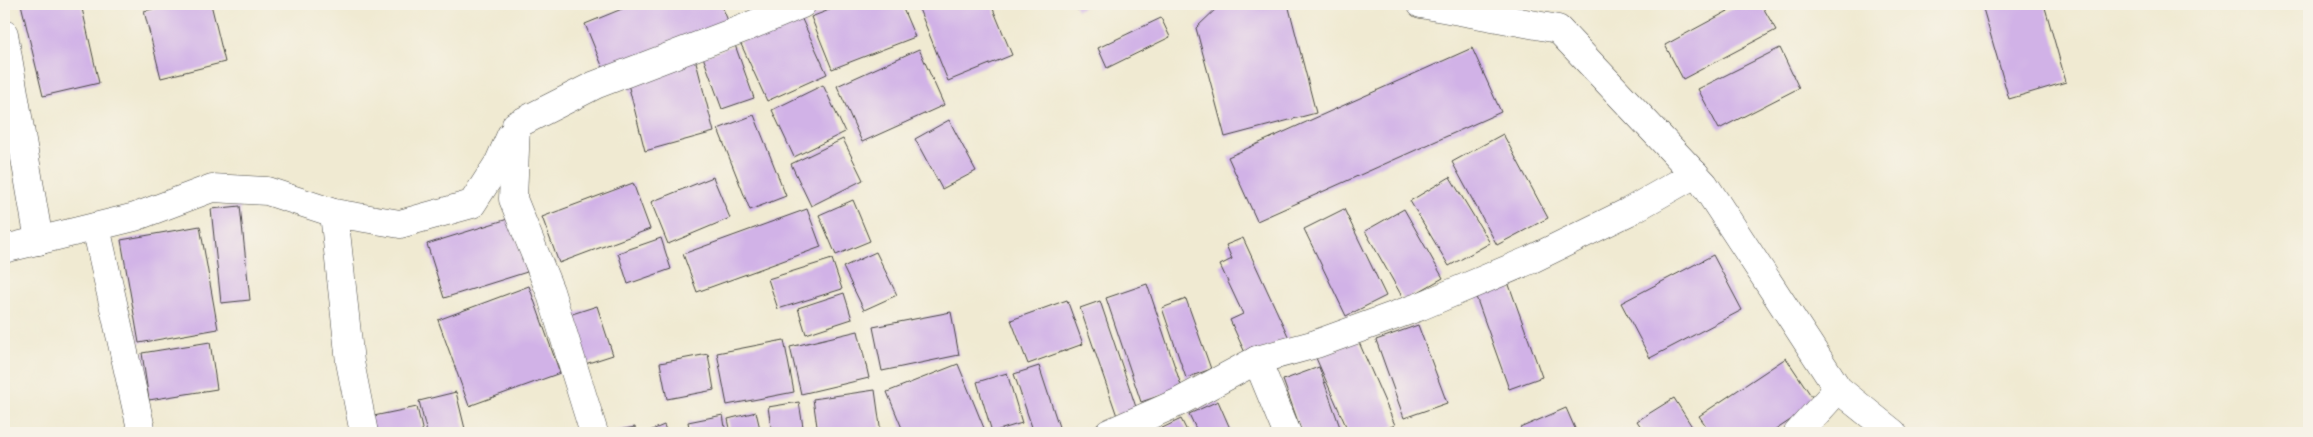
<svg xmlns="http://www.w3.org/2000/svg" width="2313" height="437" font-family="'IM FELL French Canon',serif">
<rect width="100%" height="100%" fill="#f7f3e8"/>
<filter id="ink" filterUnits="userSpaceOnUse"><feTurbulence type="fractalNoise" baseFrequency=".02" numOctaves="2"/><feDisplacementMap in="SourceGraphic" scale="10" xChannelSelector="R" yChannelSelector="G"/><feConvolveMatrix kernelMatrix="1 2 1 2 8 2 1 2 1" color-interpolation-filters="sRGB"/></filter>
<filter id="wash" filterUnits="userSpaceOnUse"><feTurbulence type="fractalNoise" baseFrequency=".0096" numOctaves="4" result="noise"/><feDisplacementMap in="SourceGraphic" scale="20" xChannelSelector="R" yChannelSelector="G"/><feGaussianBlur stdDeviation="1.12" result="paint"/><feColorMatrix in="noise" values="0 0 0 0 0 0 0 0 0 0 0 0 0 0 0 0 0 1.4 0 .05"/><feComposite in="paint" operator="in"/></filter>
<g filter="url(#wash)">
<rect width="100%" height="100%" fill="#f0ead2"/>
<g id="blocks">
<g fill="#d1b2e7">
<polygon points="21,4 81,4 99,83 43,96"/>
<polygon points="173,4 211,4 225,62 161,78 144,11"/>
<polygon points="634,4 721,4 729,23 605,73 585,24"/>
<polygon points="845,4 901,4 915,37 832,69 811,17"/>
<polygon points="917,4 991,4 1012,55 948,81"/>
<polygon points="1074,4 1090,4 1077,10"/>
<polygon points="1221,4 1288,4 1316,113 1225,137 1196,28"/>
<polygon points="1741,4 1761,4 1776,30 1683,79 1665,45"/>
<polygon points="1985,4 2044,4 2066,82 2009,99 1982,5"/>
<polygon points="800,15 827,74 767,101 740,42"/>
<polygon points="1161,18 1170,37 1107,68 1098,48"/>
<polygon points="735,45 754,98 722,109 703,57"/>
<polygon points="1472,48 1501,112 1257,221 1228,157"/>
<polygon points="1780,48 1799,88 1719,129 1698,89"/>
<polygon points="919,49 944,105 862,142 837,86"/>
<polygon points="695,58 714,132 645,151 626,76"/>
<polygon points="823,85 845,132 794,157 772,110"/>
<polygon points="754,115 786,196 750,210 718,129"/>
<polygon points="949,120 976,171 942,189 915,139"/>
<polygon points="1503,134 1548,218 1497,245 1452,162"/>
<polygon points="843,139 863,180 811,206 791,164"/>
<polygon points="713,177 730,218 668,244 651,202"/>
<polygon points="1450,177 1490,243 1449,266 1410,201"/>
<polygon points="633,183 650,229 559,263 542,217"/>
<polygon points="853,200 870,241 836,255 819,215"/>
<polygon points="240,206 250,300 221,303 211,209"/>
<polygon points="807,209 821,247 697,292 683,254"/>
<polygon points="1344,209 1386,296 1346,316 1304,229"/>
<polygon points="1404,209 1443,278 1404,300 1365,231"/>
<polygon points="511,218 527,272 444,298 427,244"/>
<polygon points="200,226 218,329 139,343 121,240"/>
<polygon points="661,238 671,269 628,284 618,253"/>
<polygon points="1243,238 1289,338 1247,357 1230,320 1243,314 1220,265 1232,259 1226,245"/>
<polygon points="876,252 897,295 864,310 843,267"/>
<polygon points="1713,255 1742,310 1650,358 1621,303"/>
<polygon points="832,259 842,289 778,309 768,279"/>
<polygon points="1508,282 1542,377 1509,389 1475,294"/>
<polygon points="1147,284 1182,388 1141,402 1106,298"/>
<polygon points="529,286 560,373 469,406 438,320"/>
<polygon points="844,293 852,319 806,334 798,308"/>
<polygon points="1186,299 1211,369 1186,378 1162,308"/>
<polygon points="1067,300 1083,344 1028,364 1011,320"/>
<polygon points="1100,301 1137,410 1117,416 1080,308"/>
<polygon points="597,306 613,355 582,365 566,316"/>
<polygon points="951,312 959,355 882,371 873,327"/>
<polygon points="1418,325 1447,403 1404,418 1376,340"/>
<polygon points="858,331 869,378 801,394 790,347"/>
<polygon points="784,340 794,392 727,405 717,353"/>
<polygon points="1358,340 1395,425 1376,433 1349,433 1316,358"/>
<polygon points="210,342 217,389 149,400 142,353"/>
<polygon points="708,354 714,390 667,399 660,363"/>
<polygon points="1786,358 1816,403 1771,433 1711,433 1699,416"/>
<polygon points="958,364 986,433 904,433 887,392"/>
<polygon points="1039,366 1061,433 1034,433 1014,374"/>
<polygon points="1319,367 1342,433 1302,433 1283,380"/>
<polygon points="1007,373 1022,423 992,432 977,382"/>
<polygon points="875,390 881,433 818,433 813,399"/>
<polygon points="456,392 466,433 427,433 419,401"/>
<polygon points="1674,398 1696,433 1645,433 1637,421"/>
<polygon points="1218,401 1232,433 1198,433 1189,414"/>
<polygon points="799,402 804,433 772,433 768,407"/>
<polygon points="417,407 423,433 372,433 369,417"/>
<polygon points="1566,408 1577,433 1522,433 1520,428"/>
<polygon points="756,412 761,433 731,433 728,419"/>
<polygon points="723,415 726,433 690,433 688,422"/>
<polygon points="1181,419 1188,433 1157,433 1156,431"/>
<polygon points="664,425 667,433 645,433"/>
<polygon points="635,427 636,433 608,433 608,432"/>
</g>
</g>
</g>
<g filter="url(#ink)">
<use href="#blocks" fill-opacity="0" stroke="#494844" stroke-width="1"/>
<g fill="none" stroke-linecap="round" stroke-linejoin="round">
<g stroke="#494844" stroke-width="29">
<g id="minor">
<polyline points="1421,4 1558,29 1704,184 1838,389 1893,433"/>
<polyline points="4,34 39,241"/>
<polyline points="334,213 350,362 364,433"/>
<polyline points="96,227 142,433"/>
<polyline points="4,249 135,217 212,188 267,191 334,213 400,224 472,204 499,162 511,135"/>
<polyline points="1257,360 1287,433"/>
<polyline points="594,433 550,291 513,199 516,125 595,85 747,27 802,4"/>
<polyline points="1109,433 1177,403 1257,360 1316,344 1421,306 1530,260 1628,212 1695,174"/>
<polyline points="1798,433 1838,389"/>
</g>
</g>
<use href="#minor" stroke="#fff" stroke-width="28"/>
</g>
</g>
<rect width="2313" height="437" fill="none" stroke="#f7f3e8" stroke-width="20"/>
</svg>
